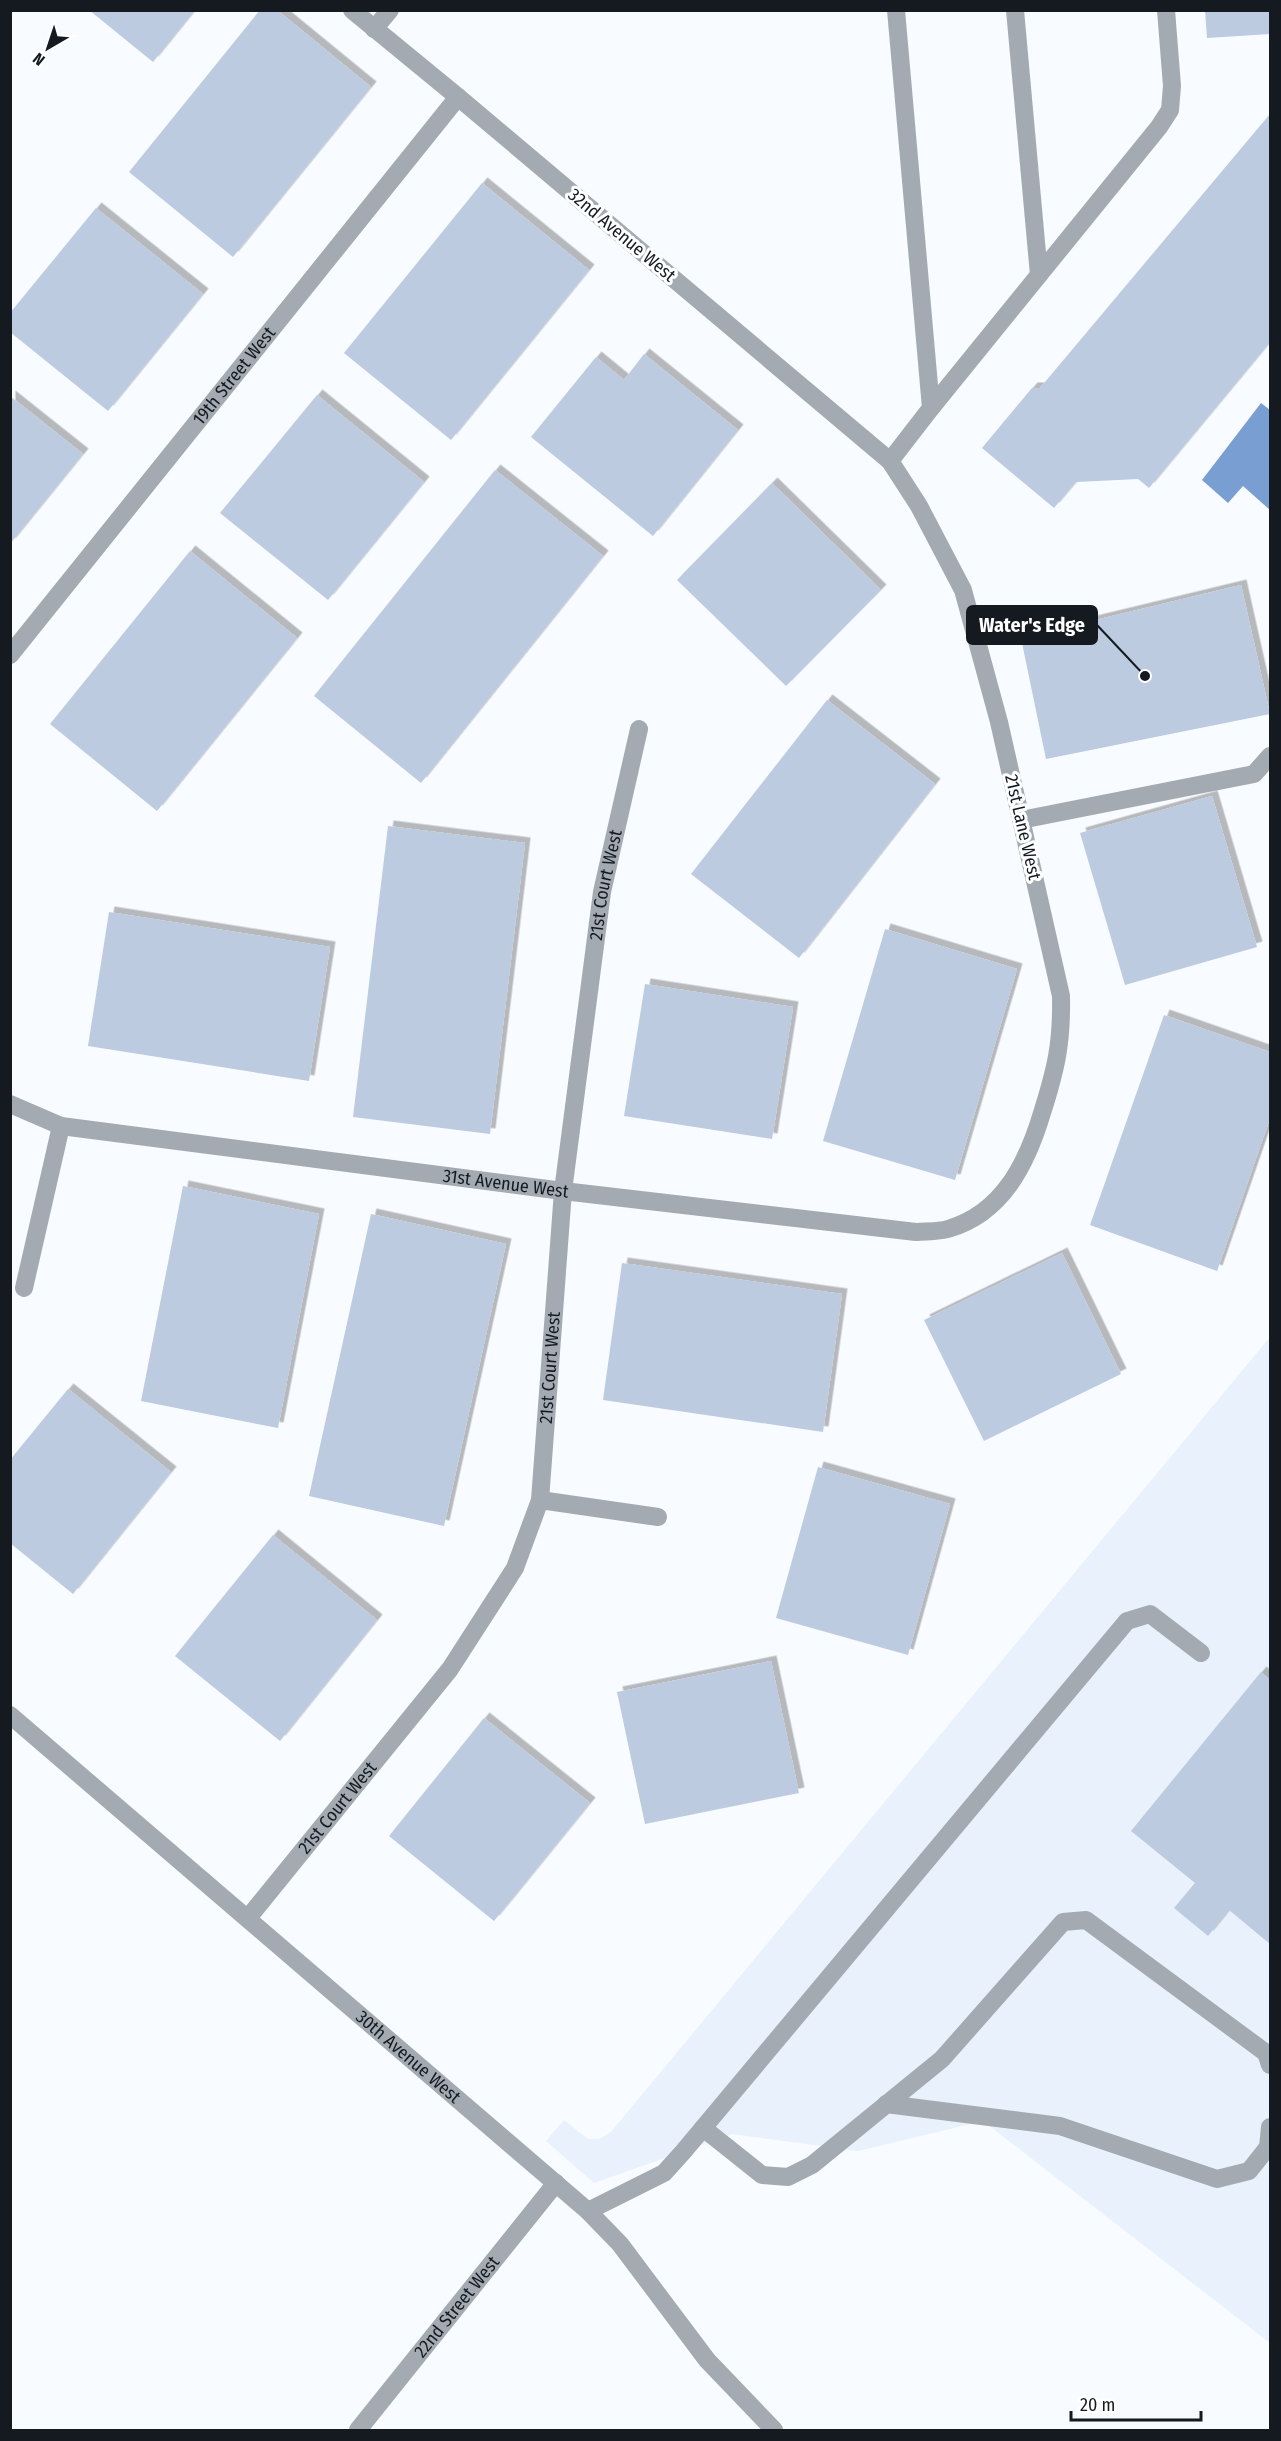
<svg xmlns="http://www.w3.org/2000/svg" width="1281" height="2441" font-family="'Fira Sans Condensed',sans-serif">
<defs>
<filter id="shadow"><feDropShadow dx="5.5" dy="-5.5" stdDeviation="0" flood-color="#0004"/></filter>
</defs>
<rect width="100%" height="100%" fill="#f8fbff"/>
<polygon fill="#e9f1fc" points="1270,1337 1270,2343 983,2121 858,2151 732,2134 594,2183 546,2141 564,2120 588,2139 600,2139 611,2132"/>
<polygon fill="#799fd2" points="1261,403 1270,410 1270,510 1243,486 1228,503 1202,480"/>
<g fill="#bccbdf" filter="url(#shadow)">
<polygon points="89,10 195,10 153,62"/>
<polygon points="260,10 277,10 371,87 233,257 129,172"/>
<polygon points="1205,10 1270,10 1270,34 1207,38"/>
<polygon points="1270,114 1270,342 1149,488 1138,479 1076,482 1054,508 982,448 1032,388 1040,388"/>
<polygon points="482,183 589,270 451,440 344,353"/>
<polygon points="96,208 203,294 108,411 10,332 10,313"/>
<polygon points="644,354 738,430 653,536 531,437 596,357 624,380"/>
<polygon points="317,395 424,482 328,600 220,513"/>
<polygon points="10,396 83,454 10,544"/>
<polygon points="495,470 603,556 421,783 314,696"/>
<polygon points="772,483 881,590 786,686 677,580"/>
<polygon points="190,551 297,638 157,811 50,724"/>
<polygon points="1241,585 1270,714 1046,759 1021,638"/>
<polygon points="827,700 935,784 799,958 691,874"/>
<polygon points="1212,796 1257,947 1125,985 1080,833"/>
<polygon points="388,826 525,843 490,1134 353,1117"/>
<polygon points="109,912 330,947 309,1081 88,1046"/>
<polygon points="885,929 1017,969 955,1180 823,1141"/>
<polygon points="645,984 793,1007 772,1139 624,1116"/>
<polygon points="1164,1015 1270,1052 1270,1118 1217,1271 1090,1225"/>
<polygon points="183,1186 319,1214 278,1428 141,1401"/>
<polygon points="371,1214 506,1244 444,1526 309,1496"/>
<polygon points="1062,1253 1121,1374 984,1441 924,1320"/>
<polygon points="622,1263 842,1294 823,1432 603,1400"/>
<polygon points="68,1389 171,1472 73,1594 10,1543 10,1460"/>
<polygon points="818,1467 950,1504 908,1655 776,1618"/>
<polygon points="273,1535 377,1620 280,1741 175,1656"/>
<polygon points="771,1661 799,1793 645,1824 617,1692"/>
<polygon points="1261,1672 1270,1680 1270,1944 1229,1910 1208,1936 1174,1908 1195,1883 1131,1831"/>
<polygon points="484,1718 590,1803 494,1921 389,1836"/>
</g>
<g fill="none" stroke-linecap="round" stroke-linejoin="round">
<g stroke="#a3aab2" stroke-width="18">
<polyline points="1015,10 1039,275"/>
<polyline points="374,29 390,10"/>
<polyline points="931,408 1159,127 1170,110 1172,86 1166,10"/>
<polyline points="890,461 931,408 896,10"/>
<path id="s1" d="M10,655L458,97"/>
<polyline points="1021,820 1254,774 1270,756"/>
<path id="s2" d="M10,1104L61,1126L563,1191L916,1232C926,1231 938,1232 948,1229C1003,1213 1027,1163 1042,1113C1056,1069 1062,1043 1061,996L999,722L963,590L919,506L890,461L458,97L352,10"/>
<polyline points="24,1288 61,1126"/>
<polyline points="540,1500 658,1517"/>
<path id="s3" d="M10,1715L588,2211L620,2244L707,2360L774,2430"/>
<path id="s4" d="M248,1918L450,1669L515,1568L540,1500L563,1191L602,892L639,729"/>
<polyline points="886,2104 1060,2126 1217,2179 1249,2171 1268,2147 1270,2127"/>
<polyline points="703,2128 762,2175 788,2177 812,2165 942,2059 1063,1922 1086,1920 1266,2053 1270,2065"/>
<polyline points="588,2211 664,2173 683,2152 1127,1621 1150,1614 1201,1653"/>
<path id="s5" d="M358,2430L556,2183"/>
</g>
</g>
<g text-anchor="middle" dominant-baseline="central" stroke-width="6" stroke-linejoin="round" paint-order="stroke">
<g font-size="18" fill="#151a21" stroke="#fff">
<text transform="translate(622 235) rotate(40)">32nd Avenue West</text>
<text stroke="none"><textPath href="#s1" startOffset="358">19th Street West</textPath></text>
<text transform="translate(1023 827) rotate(77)">21st Lane West</text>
<text stroke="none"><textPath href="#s4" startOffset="1132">21st Court West</textPath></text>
<text stroke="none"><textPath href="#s2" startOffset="504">31st Avenue West</textPath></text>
<text stroke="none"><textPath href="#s4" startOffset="646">21st Court West</textPath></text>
<text stroke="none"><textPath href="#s4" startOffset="142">21st Court West</textPath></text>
<text stroke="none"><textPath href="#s3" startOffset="525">30th Avenue West</textPath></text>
<text stroke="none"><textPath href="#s5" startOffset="158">22nd Street West</textPath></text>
</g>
</g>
<path fill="none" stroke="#151a21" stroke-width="2" d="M1145 676L1097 625"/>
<circle fill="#151a21" stroke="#fff" stroke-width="2" cx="1145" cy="676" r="6"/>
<rect fill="#151a21" stroke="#151a21" stroke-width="2" x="967" y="606" width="130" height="38" rx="6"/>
<g font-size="20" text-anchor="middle" font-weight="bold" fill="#fff">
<text x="1032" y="632">Water's Edge</text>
</g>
<rect width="1281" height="2441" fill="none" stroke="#151a21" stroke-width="24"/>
<g transform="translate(48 48) rotate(219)" stroke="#ffffff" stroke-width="4.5" paint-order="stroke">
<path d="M0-4.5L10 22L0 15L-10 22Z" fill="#151a21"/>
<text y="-9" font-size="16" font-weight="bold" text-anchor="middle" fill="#151a21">N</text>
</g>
<path d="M1071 2411v9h130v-9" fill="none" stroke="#151a21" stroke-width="3"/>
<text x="1080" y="2411" font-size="18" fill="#151a21" stroke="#ffffff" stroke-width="4.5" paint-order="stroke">20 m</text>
</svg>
